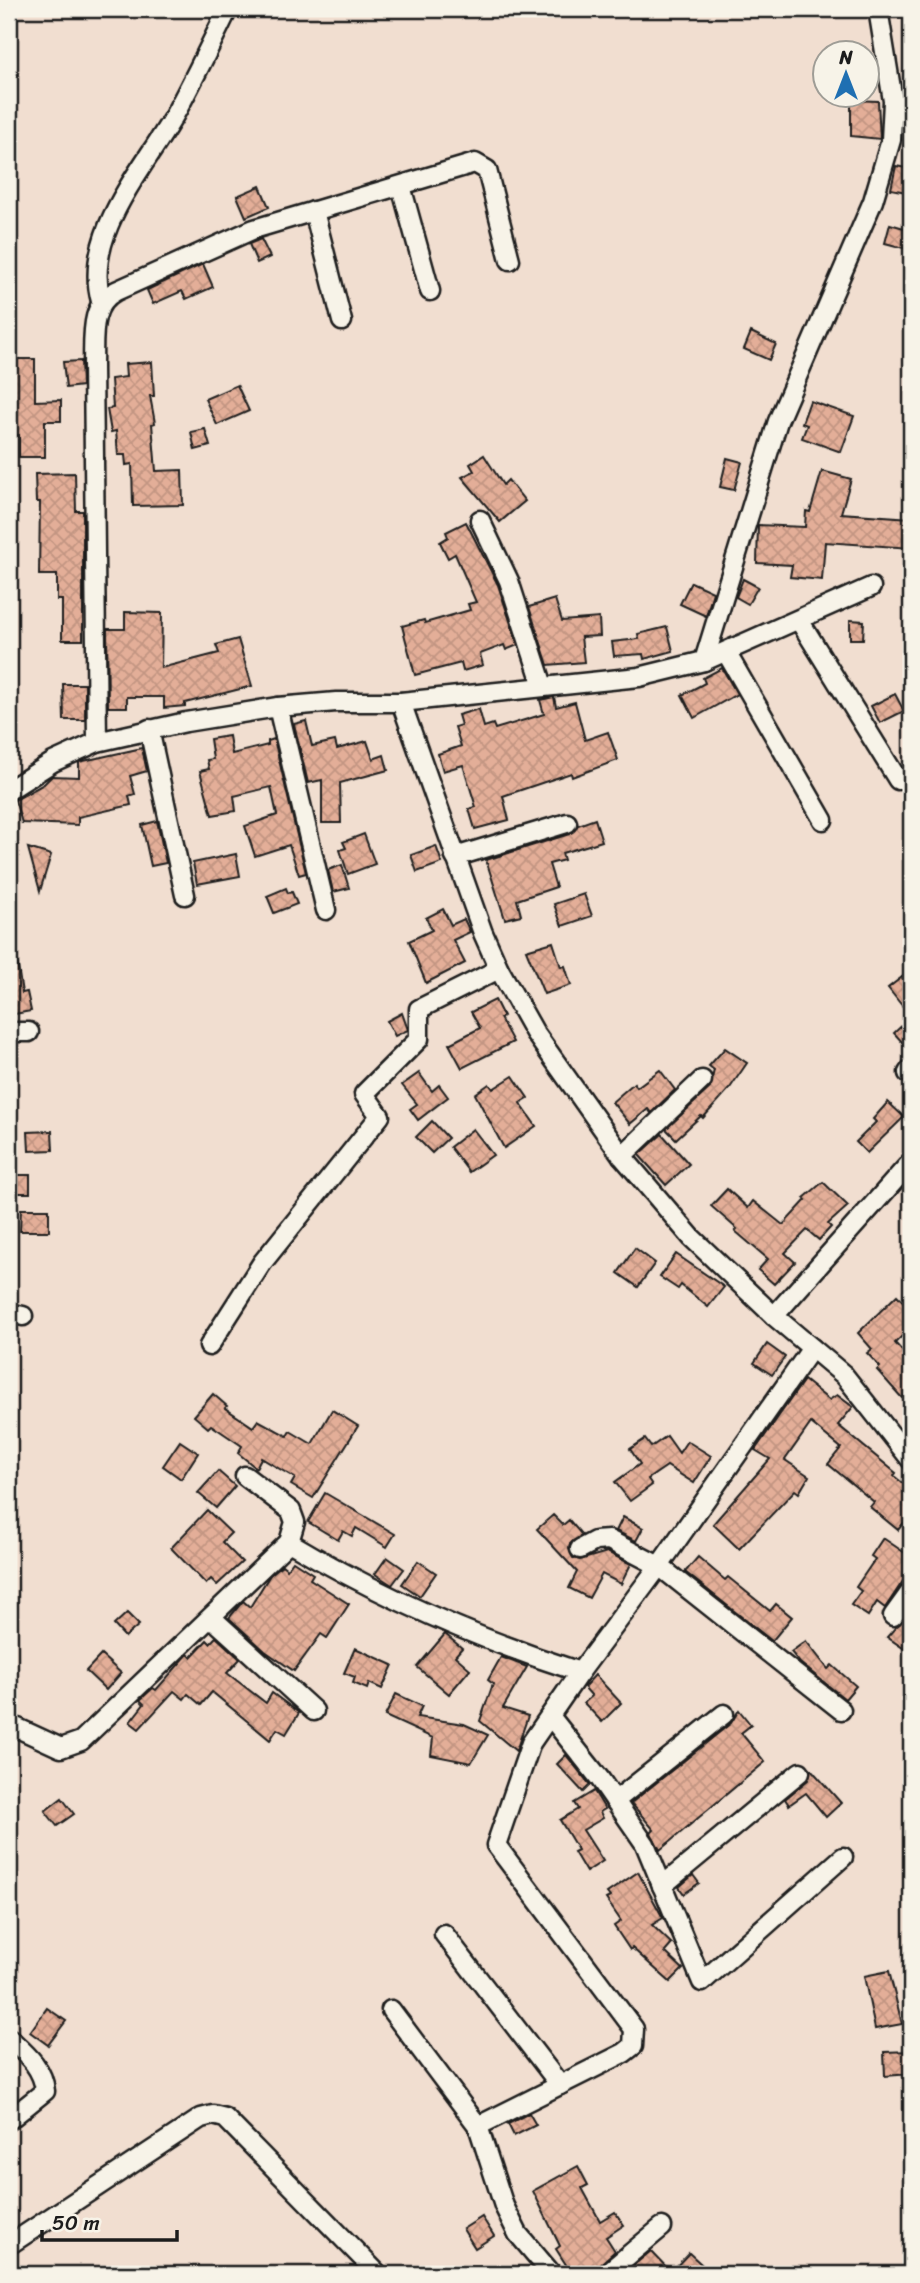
<svg xmlns="http://www.w3.org/2000/svg" width="920" height="2283" font-family="Sriracha,sans-serif">
<defs>
<pattern id="building-cross-hatch" width="8" height="8" patternUnits="userSpaceOnUse" patternTransform="scale(1.75)"><rect width="8" height="8" fill="#e3ae98"/><path d="M0 0l8 8M0 8l8-8" fill="none" stroke="#c29582"/></pattern>
</defs>
<rect width="100%" height="100%" fill="#f1ded0"/>
<filter id="ink" filterUnits="userSpaceOnUse"><feTurbulence type="fractalNoise" baseFrequency=".0143" numOctaves="2"/><feDisplacementMap in="SourceGraphic" scale="14" xChannelSelector="R" yChannelSelector="G"/><feConvolveMatrix kernelMatrix="1 2 1 2 8 2 1 2 1" color-interpolation-filters="sRGB"/></filter>
<g filter="url(#ink)">
<g fill="url(#building-cross-hatch)" stroke="#1c1c1c" stroke-width="2">
<polygon points="851,100 878,101 880,139 851,136"/>
<polygon points="903,121 911,122 911,141 902,140"/>
<polygon points="896,166 911,169 911,193 891,189"/>
<polygon points="260,186 269,207 246,217 237,196"/>
<polygon points="890,224 911,230 911,250 885,243"/>
<polygon points="261,239 270,257 257,263 249,244"/>
<polygon points="203,264 213,287 186,299 182,291 153,304 147,290"/>
<polygon points="751,332 776,344 769,360 744,349"/>
<polygon points="15,359 35,359 35,401 61,400 61,421 45,421 45,457 19,457 19,435 9,435 9,401 15,401"/>
<polygon points="81,361 82,386 66,388 63,362"/>
<polygon points="152,362 154,396 150,396 155,423 152,424 156,471 182,470 183,505 133,506 132,464 126,465 125,455 118,455 116,431 111,432 107,409 113,408 111,379 126,377 125,364"/>
<polygon points="237,385 249,411 217,425 205,399"/>
<polygon points="810,401 854,416 841,452 802,438 807,425 802,423"/>
<polygon points="205,429 210,446 195,450 191,432"/>
<polygon points="484,455 503,485 508,480 525,501 500,522 462,477 474,471 470,464"/>
<polygon points="727,458 742,462 734,490 720,487"/>
<polygon points="822,471 851,479 841,513 911,518 911,548 825,542 822,580 790,577 792,565 757,563 758,525 805,527 806,511 810,512"/>
<polygon points="75,473 76,511 83,511 83,640 62,640 62,600 57,600 57,575 39,575 40,502 36,502 35,474"/>
<polygon points="466,522 498,585 518,645 506,650 504,645 480,654 483,665 463,671 461,663 415,675 402,626 424,620 425,623 470,610 468,604 476,602 455,554 448,558 440,542 448,537 446,532"/>
<polygon points="743,579 758,587 748,604 736,597"/>
<polygon points="691,582 713,592 706,616 680,604"/>
<polygon points="555,599 562,621 599,618 600,636 581,637 584,662 548,665 529,607"/>
<polygon points="125,612 162,613 161,668 219,653 216,645 238,639 252,686 185,703 185,706 164,708 164,697 127,697 127,707 108,707 107,629 125,629"/>
<polygon points="850,620 864,621 863,639 850,639"/>
<polygon points="667,627 673,651 644,659 643,654 614,656 612,642 639,639 638,634"/>
<polygon points="722,668 737,694 694,718 682,695 705,683 703,678"/>
<polygon points="63,684 85,684 85,720 64,720"/>
<polygon points="895,694 904,711 880,723 871,706"/>
<polygon points="554,697 556,707 575,702 585,740 608,732 618,760 572,777 571,773 503,796 509,820 475,829 469,809 476,807 463,765 443,771 438,754 461,746 455,727 461,725 458,715 479,709 484,727 493,724 495,729 544,714 540,700"/>
<polygon points="306,721 312,746 335,741 337,749 367,741 373,759 384,755 388,770 340,783 341,823 322,823 322,780 308,783 294,724"/>
<polygon points="229,736 232,754 268,745 268,741 274,739 306,873 299,875 289,845 255,856 245,826 277,815 271,787 234,796 236,811 212,815 200,771 209,769 207,760 213,759 210,739"/>
<polygon points="142,748 147,771 130,776 135,794 129,796 131,805 78,817 78,825 22,823 15,800 44,784 52,776 79,777 79,762"/>
<polygon points="595,819 602,841 562,853 564,860 549,864 556,887 517,900 521,915 505,919 486,860 570,834 578,825"/>
<polygon points="157,821 166,863 151,866 142,825"/>
<polygon points="364,834 375,864 348,874 340,850 346,848 343,842"/>
<polygon points="436,846 442,863 417,872 411,855"/>
<polygon points="28,848 51,855 40,891"/>
<polygon points="236,854 240,876 197,884 193,863"/>
<polygon points="342,865 349,888 333,892 328,870"/>
<polygon points="286,888 288,893 292,892 297,904 274,913 267,896"/>
<polygon points="584,894 592,916 562,926 554,904"/>
<polygon points="443,909 451,925 464,919 470,932 453,940 465,963 426,983 409,941 432,930 426,918"/>
<polygon points="553,942 561,967 565,966 571,985 544,994 526,950"/>
<polygon points="17,961 22,993 27,992 31,1011 9,1015 9,962"/>
<polygon points="911,970 911,1017 888,988"/>
<polygon points="495,1000 503,1016 500,1018 513,1042 462,1068 449,1044 480,1028 471,1012"/>
<polygon points="402,1013 408,1030 395,1036 387,1021"/>
<polygon points="911,1017 911,1052 894,1033"/>
<polygon points="725,1048 747,1063 730,1088 703,1118 701,1116 676,1139 666,1129 710,1088 714,1070 709,1066"/>
<polygon points="660,1070 675,1090 651,1113 648,1109 630,1124 612,1102 634,1083 637,1087"/>
<polygon points="419,1073 432,1091 439,1085 448,1097 418,1120 410,1109 417,1104 402,1085"/>
<polygon points="513,1076 528,1098 520,1103 536,1126 504,1148 475,1094 489,1084 493,1089"/>
<polygon points="888,1102 904,1117 867,1153 856,1142 876,1122 873,1119"/>
<polygon points="432,1121 448,1138 432,1153 416,1137"/>
<polygon points="473,1129 493,1155 469,1172 450,1147"/>
<polygon points="52,1131 53,1150 29,1151 28,1132"/>
<polygon points="662,1134 689,1164 666,1185 639,1155"/>
<rect x="9" y="1175" width="21" height="18"/>
<polygon points="823,1182 848,1206 828,1224 831,1227 819,1240 807,1230 785,1253 795,1262 774,1284 758,1270 768,1259 735,1231 737,1229 711,1206 727,1189 748,1208 753,1201 783,1225 806,1200 804,1198"/>
<polygon points="21,1209 49,1209 49,1231 20,1231"/>
<polygon points="635,1248 655,1263 638,1287 618,1273"/>
<polygon points="676,1254 724,1287 708,1307 681,1285 678,1289 660,1277"/>
<polygon points="897,1295 911,1310 911,1327 895,1343 911,1361 911,1390 902,1398 877,1370 880,1367 867,1353 872,1349 858,1333"/>
<polygon points="767,1344 785,1357 772,1375 754,1363"/>
<polygon points="804,1380 829,1400 837,1395 853,1407 838,1425 896,1473 894,1476 911,1490 911,1514 898,1530 870,1507 874,1502 828,1464 841,1448 811,1423 785,1460 809,1476 799,1493 795,1490 739,1549 713,1524 770,1459 755,1450"/>
<polygon points="213,1394 227,1406 225,1408 253,1427 258,1420 287,1436 290,1431 312,1444 332,1410 358,1426 313,1498 291,1485 295,1478 261,1458 256,1468 238,1453 242,1446 211,1425 208,1428 194,1416"/>
<polygon points="667,1436 679,1453 687,1441 711,1456 694,1483 667,1466 648,1479 652,1485 630,1501 615,1482 640,1464 630,1449 645,1439 651,1447"/>
<polygon points="180,1441 198,1453 181,1479 163,1466"/>
<polygon points="218,1471 235,1486 216,1508 198,1493"/>
<polygon points="325,1493 395,1534 387,1547 356,1528 352,1536 343,1531 338,1540 308,1522"/>
<polygon points="207,1510 231,1533 222,1542 242,1562 217,1585 211,1579 206,1584 171,1548"/>
<polygon points="553,1515 563,1525 569,1520 582,1535 570,1544 569,1549 573,1558 580,1560 607,1552 631,1564 621,1584 602,1574 589,1598 569,1588 577,1572 537,1529"/>
<polygon points="623,1517 643,1528 636,1541 616,1531"/>
<polygon points="883,1538 911,1557 911,1569 885,1608 877,1602 868,1616 851,1605 861,1591 856,1587 875,1559 871,1556"/>
<polygon points="387,1557 404,1569 392,1585 375,1574"/>
<polygon points="698,1557 725,1580 728,1577 770,1611 776,1604 792,1617 772,1641 685,1572"/>
<polygon points="293,1561 313,1574 310,1579 349,1604 327,1638 321,1634 294,1671 265,1651 229,1618 243,1601 250,1607 270,1575 282,1565 287,1569"/>
<polygon points="418,1561 436,1573 420,1596 402,1584"/>
<polygon points="911,1610 911,1642 906,1650 887,1637"/>
<polygon points="127,1613 139,1625 125,1637 114,1625"/>
<polygon points="445,1634 462,1648 455,1656 470,1669 449,1694 417,1667"/>
<polygon points="216,1637 240,1659 227,1673 266,1703 272,1693 299,1713 286,1734 277,1729 270,1740 212,1692 201,1705 188,1694 184,1699 174,1691 139,1729 130,1722 144,1704 140,1700 153,1688 156,1690 188,1654 191,1657 207,1640 210,1643"/>
<polygon points="806,1641 828,1669 832,1665 856,1686 845,1699 800,1663 791,1652"/>
<polygon points="355,1648 393,1665 382,1689 369,1683 367,1689 353,1683 355,1677 344,1673"/>
<polygon points="101,1655 121,1673 106,1690 86,1671"/>
<polygon points="501,1657 527,1667 503,1708 528,1716 516,1751 480,1721 493,1684 488,1680"/>
<polygon points="595,1675 621,1703 602,1722 584,1703 592,1696 584,1687"/>
<polygon points="396,1694 422,1706 417,1717 464,1724 488,1735 471,1763 431,1755 433,1738 385,1716"/>
<polygon points="739,1710 751,1725 741,1733 765,1762 660,1850 651,1833 654,1830 631,1803 731,1723"/>
<polygon points="566,1755 590,1785 583,1792 557,1764"/>
<polygon points="810,1768 841,1803 826,1817 806,1793 789,1805 785,1799 808,1780"/>
<polygon points="594,1791 605,1809 600,1812 603,1818 583,1830 603,1861 586,1872 574,1852 578,1850 560,1820 578,1809 574,1803"/>
<polygon points="62,1798 74,1814 57,1826 45,1811"/>
<polygon points="638,1872 663,1918 652,1925 672,1944 665,1952 683,1969 670,1982 632,1948 630,1950 614,1926 621,1921 606,1899 610,1897 607,1893"/>
<polygon points="693,1875 699,1883 684,1894 679,1887"/>
<polygon points="889,1971 902,2024 875,2029 864,1976"/>
<polygon points="47,2008 66,2021 48,2045 30,2032"/>
<polygon points="911,2051 911,2074 885,2076 884,2052"/>
<polygon points="529,2113 536,2125 514,2136 508,2124"/>
<polygon points="578,2166 588,2185 582,2188 600,2221 615,2212 624,2225 606,2237 615,2251 598,2266 595,2274 572,2274 556,2249 560,2246 533,2191"/>
<polygon points="482,2217 494,2236 475,2248 463,2229"/>
<polygon points="651,2251 671,2272 689,2253 712,2274 623,2274"/>
</g>
<g fill="none" stroke-linecap="round" stroke-linejoin="round">
<g stroke="#1c1c1c" stroke-width="23">
<g id="street">
<polyline points="401,186 430,291"/>
<polyline points="314,211 342,321"/>
<path d="M101,301C82,234 145,168 175,114C194,79 211,44 228,9"/>
<polyline points="480,520 509,581 543,686"/>
<polyline points="799,620 898,780"/>
<polyline points="726,652 823,820"/>
<polyline points="704,661 778,421 873,201 891,140 893,101 878,9"/>
<polyline points="401,702 483,933 499,969 535,1033 622,1156 692,1238 774,1316 844,1375 911,1460"/>
<polyline points="278,707 326,910"/>
<polyline points="149,729 185,895"/>
<path d="M97,742L93,364C94,337 89,305 116,291L254,229L475,163L487,170L510,260"/>
<polyline points="9,790 53,762 97,742 186,722 278,707 336,702 401,702 639,677 704,661 871,587"/>
<polyline points="455,857 567,823"/>
<polyline points="9,1032 29,1032"/>
<polyline points="908,1073 911,1069"/>
<polyline points="622,1156 702,1080"/>
<polyline points="9,1313 23,1316"/>
<polyline points="774,1316 911,1162"/>
<polyline points="209,1346 262,1263 380,1116 364,1094 419,1039 419,1009 499,969"/>
<path d="M289,1542C381,1597 477,1639 580,1672L659,1566L812,1348"/>
<polyline points="580,1549 595,1541 609,1540 659,1566 841,1710"/>
<polyline points="893,1616 911,1591"/>
<polyline points="212,1618 314,1711"/>
<polyline points="550,1716 600,1779 645,1844 702,1982 843,1857"/>
<polyline points="9,1724 61,1748 81,1741 289,1542 295,1522 291,1511 245,1476"/>
<polyline points="615,1801 724,1714"/>
<polyline points="662,1886 800,1772"/>
<polyline points="444,1934 560,2085"/>
<polyline points="391,2010 478,2126 504,2206 518,2234 552,2274"/>
<path d="M9,2038C25,2053 43,2067 45,2091L9,2120"/>
<polyline points="478,2126 624,2053 633,2046 634,2029 496,1845 531,1743 580,1672"/>
<polyline points="9,2245 201,2118 213,2115 225,2118 378,2274"/>
<polyline points="606,2274 662,2227"/>
</g>
</g>
<use href="#street" stroke="#f7f3e8" stroke-width="18"/>
</g>
</g>
<rect width="920" height="2283" fill="none" stroke="#f7f3e8" stroke-width="35"/>
<rect x="18" y="18" width="885" height="2248" fill="none" stroke="#1c1c1c" stroke-width="2.5" filter="url(#ink)"/>
<g transform="translate(846 74)"><circle r="33" fill="#f7f3e8" stroke="#9f9d96" stroke-width="2"/>
<path d="M0-5L12 26L0 18L-12 26Z" fill="#1f6fb2"/>
<text y="-10" font-size="19" font-weight="bold" text-anchor="middle" fill="#1c1c1c">N</text>
</g>
<path d="M42 2230v10h135v-10" fill="none" stroke="#1c1c1c" stroke-width="3.5"/>
<text x="52" y="2230" font-size="21" fill="#1c1c1c" stroke="#f7f3e8" stroke-width="5" paint-order="stroke">50 m</text>
</svg>
